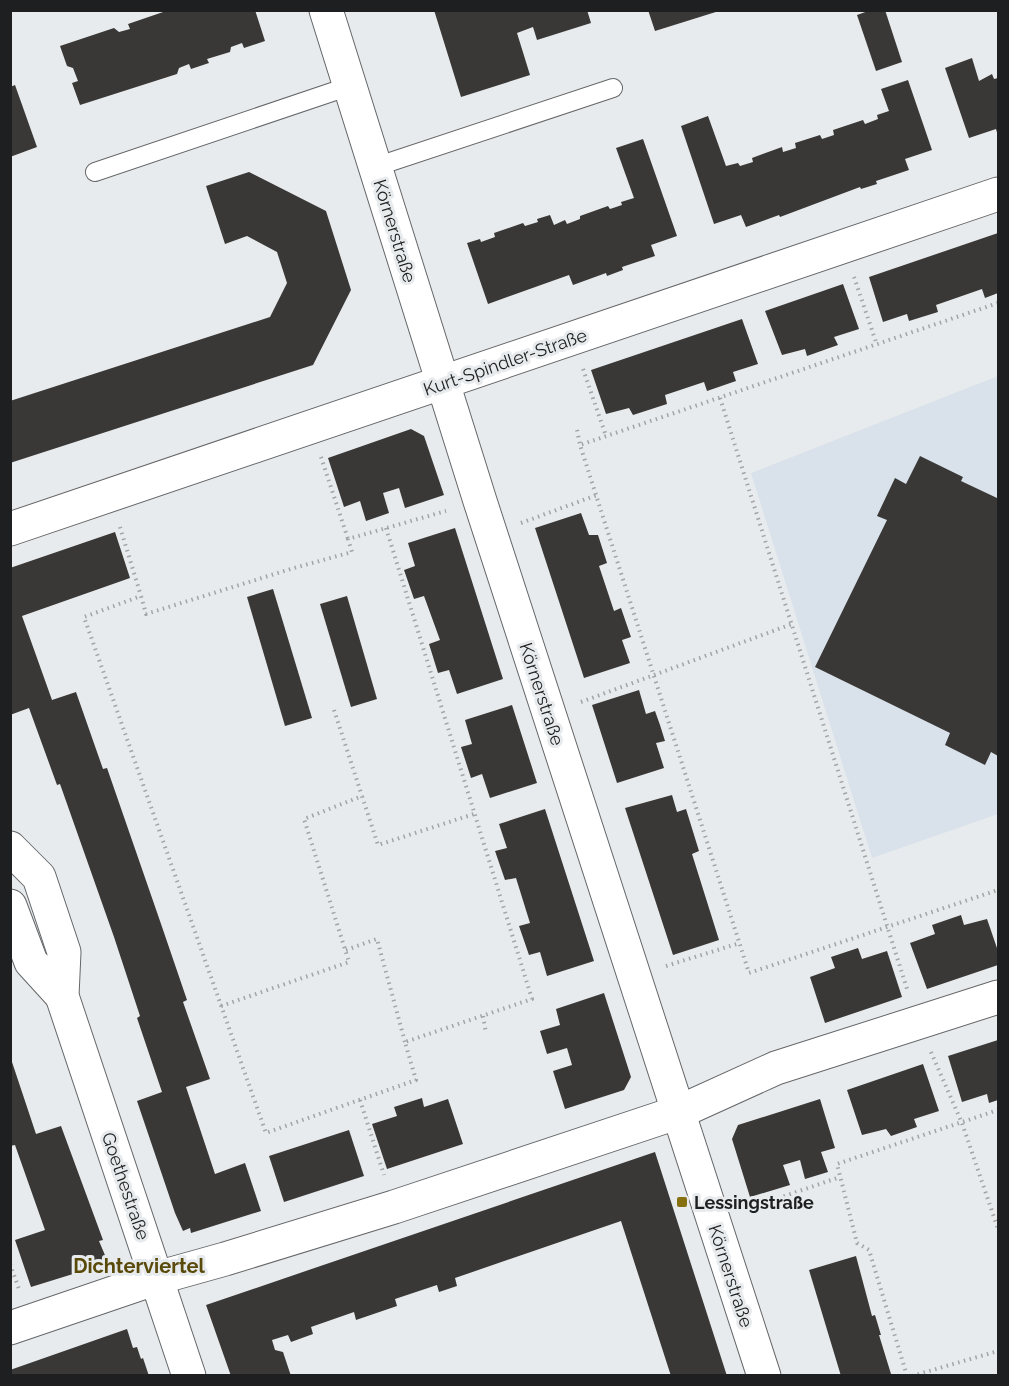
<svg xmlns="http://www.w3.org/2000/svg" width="1009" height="1386" font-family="Raleway,sans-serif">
<rect width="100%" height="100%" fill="#e8ebed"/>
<polygon fill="#d9e2ea" points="998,376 998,814 872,858 751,473"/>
<g fill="#393836">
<polygon points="169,10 255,10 265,41 244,48 242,43 231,47 230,52 207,59 209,63 191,69 189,64 179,68 177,74 80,105 72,83 78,81 73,68 67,66 60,46 114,28 119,32 130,29 128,24"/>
<polygon points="434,10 587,10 591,23 537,40 533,27 517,33 530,75 461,97"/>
<polygon points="648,10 718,10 719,11 655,31"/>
<polygon points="871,10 885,10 902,62 876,71 857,15"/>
<polygon points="972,58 979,81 992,74 994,79 998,78 998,136 996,129 969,138 945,68"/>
<polygon points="908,80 932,150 905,159 909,170 876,181 877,184 861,189 860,187 780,217 779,215 746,227 741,215 714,224 681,126 708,116 726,166 738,163 740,166 753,162 752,158 782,147 783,152 796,148 795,143 820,135 822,139 834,135 833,130 863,120 865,124 878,119 877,115 889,111 881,89"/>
<polygon points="15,85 37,147 10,157 10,87"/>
<polygon points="643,139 677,236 651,245 655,256 622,267 623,270 607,276 606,273 573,285 569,275 488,304 467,243 480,239 481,242 495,237 494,233 523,223 525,226 538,222 537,219 550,215 554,225 565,220 567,224 580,219 580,216 608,206 610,209 622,205 621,202 634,198 616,148"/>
<polygon points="249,172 326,211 351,290 313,365 10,463 10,401 270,317 287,283 277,252 247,236 225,244 206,186"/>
<polygon points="998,233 998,293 985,298 982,289 936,305 938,312 909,321 907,314 883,322 869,277"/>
<polygon points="843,284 859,329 834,337 838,345 807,356 805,349 782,355 765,311"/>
<polygon points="742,319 758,364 733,372 736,381 707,391 704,382 665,395 667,404 633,415 629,408 606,414 591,370"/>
<polygon points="411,429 424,436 444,495 405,508 399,488 383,493 389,513 366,521 360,501 344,507 328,458"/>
<polygon points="920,456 963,477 961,481 997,498 998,495 998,756 991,752 985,765 945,745 950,733 815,667 887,520 877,516 895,478 906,484"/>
<polygon points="581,513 589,535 598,535 607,563 599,566 614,611 621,608 631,637 622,640 630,663 584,678 535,528"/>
<polygon points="455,528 503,679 457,694 449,670 438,673 429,644 440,640 424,596 414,599 404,570 415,566 408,543"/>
<polygon points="115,532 130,578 22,616 52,700 76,692 103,769 107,768 160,921 187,1000 183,1002 210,1079 186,1087 215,1174 245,1163 261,1211 191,1233 190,1228 183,1231 175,1213 137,1101 162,1092 137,1018 140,1016 114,937 60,784 57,785 29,708 10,715 10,568"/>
<polygon points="273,589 312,718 285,726 247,597"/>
<polygon points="347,596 377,699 351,707 320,604"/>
<polygon points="639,690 646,714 655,711 660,725 665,741 656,743 664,768 617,783 592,705"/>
<polygon points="512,705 537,783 490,798 482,774 471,778 461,747 472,744 465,720"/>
<polygon points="672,795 677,812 686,809 699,851 692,854 719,940 673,955 625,808"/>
<polygon points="545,809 594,961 547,976 540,952 529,955 519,926 530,923 516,878 505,880 495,851 507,848 499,824"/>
<polygon points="961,915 964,925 987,919 998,951 998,965 927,989 910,943 935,934 932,925"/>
<polygon points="858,948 862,959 887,951 902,997 825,1023 810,977 835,968 831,957"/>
<polygon points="604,993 631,1077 624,1090 565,1109 553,1071 572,1065 567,1048 547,1054 540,1031 560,1025 556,1009"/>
<polygon points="998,1040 998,1100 989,1103 987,1094 962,1102 948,1056"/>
<polygon points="11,1059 36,1134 61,1126 103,1240 99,1241 107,1260 101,1262 102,1265 31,1287 15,1240 45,1230 15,1145 10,1146"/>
<polygon points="923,1064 939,1111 914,1119 917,1127 891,1136 886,1129 862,1135 847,1090"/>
<polygon points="422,1098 424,1107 448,1099 463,1144 387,1169 372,1124 397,1116 394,1107"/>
<polygon points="820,1099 835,1148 821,1152 828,1172 805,1179 800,1160 783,1165 790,1185 750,1197 732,1139 738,1125"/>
<polygon points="349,1130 364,1176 284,1202 269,1156"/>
<polygon points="655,1152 727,1376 671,1376 621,1221 455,1278 457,1286 439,1292 437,1285 395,1299 397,1306 356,1320 354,1312 311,1327 313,1334 291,1342 288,1335 272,1340 275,1350 283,1352 291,1376 231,1376 206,1305"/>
<polygon points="856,1256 872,1316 875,1315 881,1335 879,1335 891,1374 885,1376 841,1376 809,1270"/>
<polygon points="127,1329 133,1348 137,1347 141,1359 143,1358 149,1376 10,1376 10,1370"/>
</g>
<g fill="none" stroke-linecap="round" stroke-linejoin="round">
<g stroke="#656769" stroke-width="20">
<g id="lane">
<polyline points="375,167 613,88"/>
<polyline points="95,172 350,86"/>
</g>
</g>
<g stroke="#656769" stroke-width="35">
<g id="street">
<polyline points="326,10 480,501 764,1376"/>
<polyline points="10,529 998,194"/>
<polyline points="10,848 39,877 64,952 62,996 189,1376"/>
<polyline points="10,906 31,962 62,996"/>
<polyline points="10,1328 157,1278 225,1259 394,1207 679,1112 776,1068 998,997"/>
</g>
</g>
<g stroke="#a2a4a6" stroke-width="4" stroke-dasharray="1.5 4.5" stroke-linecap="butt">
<polyline points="854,277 877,345"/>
<polyline points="998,303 580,445 749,973 998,890"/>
<polyline points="583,369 606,436"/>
<polyline points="720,398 908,992"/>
<polyline points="577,430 580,445"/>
<polyline points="321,457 348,539"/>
<polyline points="521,523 597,495"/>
<polyline points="120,527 141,596"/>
<polyline points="386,528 532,999 405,1042 416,1080 266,1133 84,617 141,596 146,614 294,568 352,552 348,539 446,511"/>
<polyline points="581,702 792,624"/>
<polyline points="334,710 362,796"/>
<polyline points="346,950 377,939 405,1042"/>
<polyline points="666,966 740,943"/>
<polyline points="221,1006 349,962 304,819 362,796 378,845 474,814"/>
<polyline points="483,1016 486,1033"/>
<polyline points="931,1052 962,1123 998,1229"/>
<polyline points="360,1100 384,1175"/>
<polyline points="744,1210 840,1177"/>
<polyline points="10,1264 19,1289"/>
<polyline points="907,1376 869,1250 857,1243 837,1164 998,1110"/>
<polyline points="912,1376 998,1351"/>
</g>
<use href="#lane" stroke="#fff" stroke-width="18"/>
<use href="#street" stroke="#fff" stroke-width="33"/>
</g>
<rect fill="#867010" stroke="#e8ebed" stroke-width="2" x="676" y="1196" width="12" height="12" rx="3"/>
<g text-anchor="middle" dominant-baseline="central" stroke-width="6" stroke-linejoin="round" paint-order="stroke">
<g font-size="18" fill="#1e1f20" stroke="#e8ebed">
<text transform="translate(395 231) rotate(73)">Körnerstraße</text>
<text transform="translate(505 362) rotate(-19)">Kurt-Spindler-Straße</text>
<text transform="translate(542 694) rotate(72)">Körnerstraße</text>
<text transform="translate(126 1186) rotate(71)">Goethestraße</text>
<text transform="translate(731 1276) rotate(72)">Körnerstraße</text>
</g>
<g font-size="18" font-weight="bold" fill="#1e1f20" stroke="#e8ebed" text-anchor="start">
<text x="694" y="1202">Lessingstraße</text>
</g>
<g font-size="20" font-weight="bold" fill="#594a09" stroke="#e8ebed">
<text x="139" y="1266">Dichterviertel</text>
</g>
</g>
<rect width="1009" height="1386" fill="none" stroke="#1e1f20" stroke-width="24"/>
</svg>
